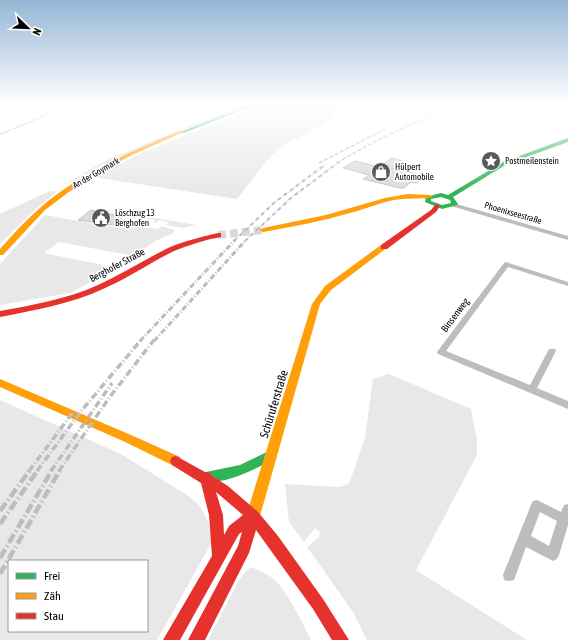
<svg xmlns="http://www.w3.org/2000/svg" width="568" height="640" font-family="'Asap Condensed',sans-serif">
<rect width="100%" height="100%" fill="#fff"/>
<g fill="#e8e8e8" fill-rule="evenodd">
<polygon points="187,104 251,104 116,158 79,178 63,185 110,158 233,108"/>
<path d="M262,104H337C338,123 301,135 286,144C267,155 251,182 237,199L93,177L144,152Z"/>
<polygon points="50,191 56,192 30,214 0,244 0,214"/>
<polygon points="59,202 196,225 183,228 166,225 169,222 159,220 156,223 154,222 156,220 147,218 143,220 144,218 135,216 131,219 127,214"/>
<polygon points="45,215 113,227 117,223 136,226 139,223 138,226 148,228 152,226 150,228 158,229 161,226 175,230 174,233 155,241 134,256 59,242 44,253 118,268 70,293 0,305 0,264"/>
<polygon points="389,374 471,409 477,440 477,455 416,570 527,640 367,640 353,612 307,547 319,537 320,532 315,528 304,542 289,522 285,484 339,487 349,484 365,438 373,379"/>
<path d="M0,400L121,454L187,495L198,504L204,513L209,525L212,542L157,640H0ZM9,561H147V631H9Z"/>
<path d="M250,567C258,570 268,574 275,580C288,593 303,624 311,640H208L239,580Z"/>
</g>
<g fill="none" stroke-linecap="round" stroke-linejoin="round">
<g stroke="#bababa" stroke-width="1.5">
<polyline points="13,129 39,118 64,104"/>
<polyline points="0,134 10,130"/>
</g>
</g>
<g fill="#dbdbdb" stroke="#c3c3c3">
<polygon points="392,158 402,161 391,168 425,176 417,183 411,182 404,188 400,188 363,179 369,175 343,168 355,161 379,167"/>
<polygon points="91,210 121,216 118,219 122,219 114,225 78,220"/>
</g>
<g fill="none" stroke-linecap="round" stroke-linejoin="round">
<polyline stroke="#d9d9d9" stroke-width="8" stroke-dasharray="8 4" stroke-linecap="butt" points="218,235 263,230"/>
<g fill="#bdbdbd" fill-rule="evenodd">
<polygon points="453,203 568,236 568,240 451,206 451,204"/>
<polygon points="506,262 568,282 568,286 508,267 446,351 530,385 549,349 555,349 556,351 537,388 568,401 568,409 438,354 437,352 504,263"/>
<path d="M537,500L561,512L564,505L568,504V525L559,555L557,559L553,561L526,547L514,580L509,581L504,580L503,575L531,505L533,501ZM540,512L557,521L549,546L531,536Z"/>
</g>
<g fill="#30b455" fill-rule="evenodd">
<polygon points="252,104 257,104 184,133 180,132"/>
<path d="M568,138V142L507,164L453,197L458,204L457,205L442,209L425,202L426,197L441,193L448,195L503,162ZM441,197L450,200L451,203L442,205L431,201V199Z"/>
<path d="M271,450L275,452L277,455L275,458C260,468 219,487 202,481L200,477L202,473L206,472L240,465Z"/>
</g>
<g fill="#ff9f0a" fill-rule="evenodd">
<path d="M180,131L184,132L132,155L82,182L45,210L3,255H0V249C13,234 26,220 41,207C82,172 131,151 180,131Z"/>
<path d="M408,194L430,195L433,197C430,199 402,198 394,200C379,203 365,209 350,213C322,221 292,227 263,232L259,230L263,228L326,215L385,198Z"/>
<polygon points="381,245 387,245 388,247 331,290 320,304 260,516 258,520 253,522 248,520 246,516 312,304 325,286"/>
<polygon points="0,379 131,435 180,457 182,461 180,465 176,466 172,465 123,441 0,387"/>
</g>
<g fill="#e5322d" fill-rule="evenodd">
<polygon points="437,204 440,206 436,212 387,249 381,249 381,245 431,210 435,205"/>
<path d="M218,233H221V237C204,240 189,245 174,251C150,263 128,278 103,289C71,304 35,310 0,317V311C33,305 67,299 98,285C122,274 144,260 168,248C184,241 201,237 218,233Z"/>
<path d="M176,456L205,472L210,473L212,476L228,486L258,512L278,536L323,599L349,640H332L313,609L256,530L249,553L205,640H188L238,546L242,532L239,534L180,640H163L212,556L209,515L201,483L172,465L170,461L172,457ZM216,492L243,515L229,526L224,535L223,515Z"/>
</g>
<g stroke="#bdbdbd" stroke-width="1.5" stroke-dasharray="3.5 1 0.5 1" stroke-linecap="butt">
<polyline points="319,163 385,129"/>
<path d="M337,163C377,139 417,120 461,104"/>
</g>
<g stroke="#bdbdbd" stroke-width="2" stroke-dasharray="4 1.5 0.5 1.5" stroke-linecap="butt">
<polyline points="234,241 275,202 326,164"/>
<polyline points="245,241 291,198 339,162"/>
</g>
<g stroke="#bdbdbd" stroke-width="3" stroke-dasharray="5.5 2 1 2" stroke-linecap="butt">
<polyline points="140,341 235,240"/>
<polyline points="154,341 246,240"/>
</g>
<g stroke="#bdbdbd" stroke-width="3.5" stroke-dasharray="7 2.5 1 2.5" stroke-linecap="butt">
<polyline points="29,471 74,411"/>
<polyline points="37,471 82,410 141,340"/>
<polyline points="51,471 112,383"/>
<polyline points="59,471 109,398 154,340"/>
</g>
<g stroke="#bdbdbd" stroke-width="4.5" stroke-dasharray="10 3 1.5 3" stroke-linecap="butt">
<polyline points="0,511 30,470"/>
<polyline points="0,524 38,470"/>
<polyline points="0,558 52,470"/>
<polyline points="0,574 60,470"/>
</g>
</g>
<linearGradient id="sky" x2="0" y2="1"><stop stop-color="#95b6d6"/><stop offset="0.54" stop-color="#fff"/><stop offset="1" stop-color="#fff" stop-opacity="0"/></linearGradient>
<rect width="568" height="193" fill="url(#sky)"/>
<defs>
<g id="sight-disc" transform="scale(1)"><circle r="9.5" fill="#595959" stroke="#fff"/><path d="M0-6L1.8-2.2L6-1.7L2.9 1.2L3.7 5.4L0 3.3L-3.7 5.4L-2.9 1.2L-6-1.7L-1.8-2.2Z" fill="#fff"/></g>
<g id="shop-disc" transform="scale(1)"><circle r="9.5" fill="#595959" stroke="#fff"/><path d="M-5-2.5h2.3a2.7 3.5 0 0 1 5.4 0H5L5.5 6h-11ZM-1.5-2.5h3a1.5 2.3 0 0 0-3 0Z" fill="#fff"/></g>
<g id="civic-disc" transform="scale(1)"><circle r="9.5" fill="#595959" stroke="#fff"/><path d="M-.6-6.5H3V-4.5H.6V-3L4-1V1h2V6H-6V1h2V-1L-.6-3ZM-1.2 2.5V6h2.4V2.5Z" fill="#fff"/></g>
</defs>
<g fill-rule="evenodd">
<use href="#sight-disc" x="491" y="161"/>
<use href="#shop-disc" x="381" y="172"/>
<use href="#civic-disc" x="101" y="218"/>
</g>
<g text-anchor="middle" dominant-baseline="central" stroke-width="3.5" stroke-linejoin="round" paint-order="stroke">
<g font-size="9" fill="#000" stroke="#fff" text-anchor="start">
<text x="505" y="161">Postmeilenstein</text>
<text x="395" y="167">Hülpert<tspan x="395" dy="10">Automobile</tspan></text>
<text x="115" y="213">Löschzug 13<tspan x="115" dy="10">Berghofen</tspan></text>
</g>
<g font-size="9" fill="#000" stroke="#fff">
<text transform="translate(96 173) rotate(-30)">An der Goymark</text>
<text transform="translate(513 213) rotate(16)">Phoenixseestraße</text>
</g>
<g font-size="10" fill="#000" stroke="#fff">
<text transform="translate(117 265) rotate(-28)">Berghofer Straße</text>
<text transform="translate(455 315) rotate(-53)">Binsenweg</text>
</g>
<g font-size="12" fill="#000" stroke="#fff">
<text transform="translate(274 404) rotate(-73)">Schüruferstraße</text>
</g>
</g>
<rect x="8" y="560" width="140" height="72" fill="#ffffff" stroke="#999999"/>
<rect x="16" y="573" width="20" height="6" fill="#30b455" stroke="#999999"/>
<text x="44" y="580" font-size="12" fill="#000000">Frei</text>
<rect x="16" y="593" width="20" height="6" fill="#ff9f0a" stroke="#999999"/>
<text x="44" y="600" font-size="12" fill="#000000">Zäh</text>
<rect x="16" y="613" width="20" height="6" fill="#e5322d" stroke="#999999"/>
<text x="44" y="620" font-size="12" fill="#000000">Stau</text>
<g transform="translate(28 28) rotate(113)" stroke="#ffffff" stroke-width="3" paint-order="stroke">
<path d="M0-3L7 15L0 10L-7 15Z" fill="#000000"/>
<text y="-6" font-size="11" font-weight="bold" text-anchor="middle" fill="#000000">N</text>
</g>
</svg>
